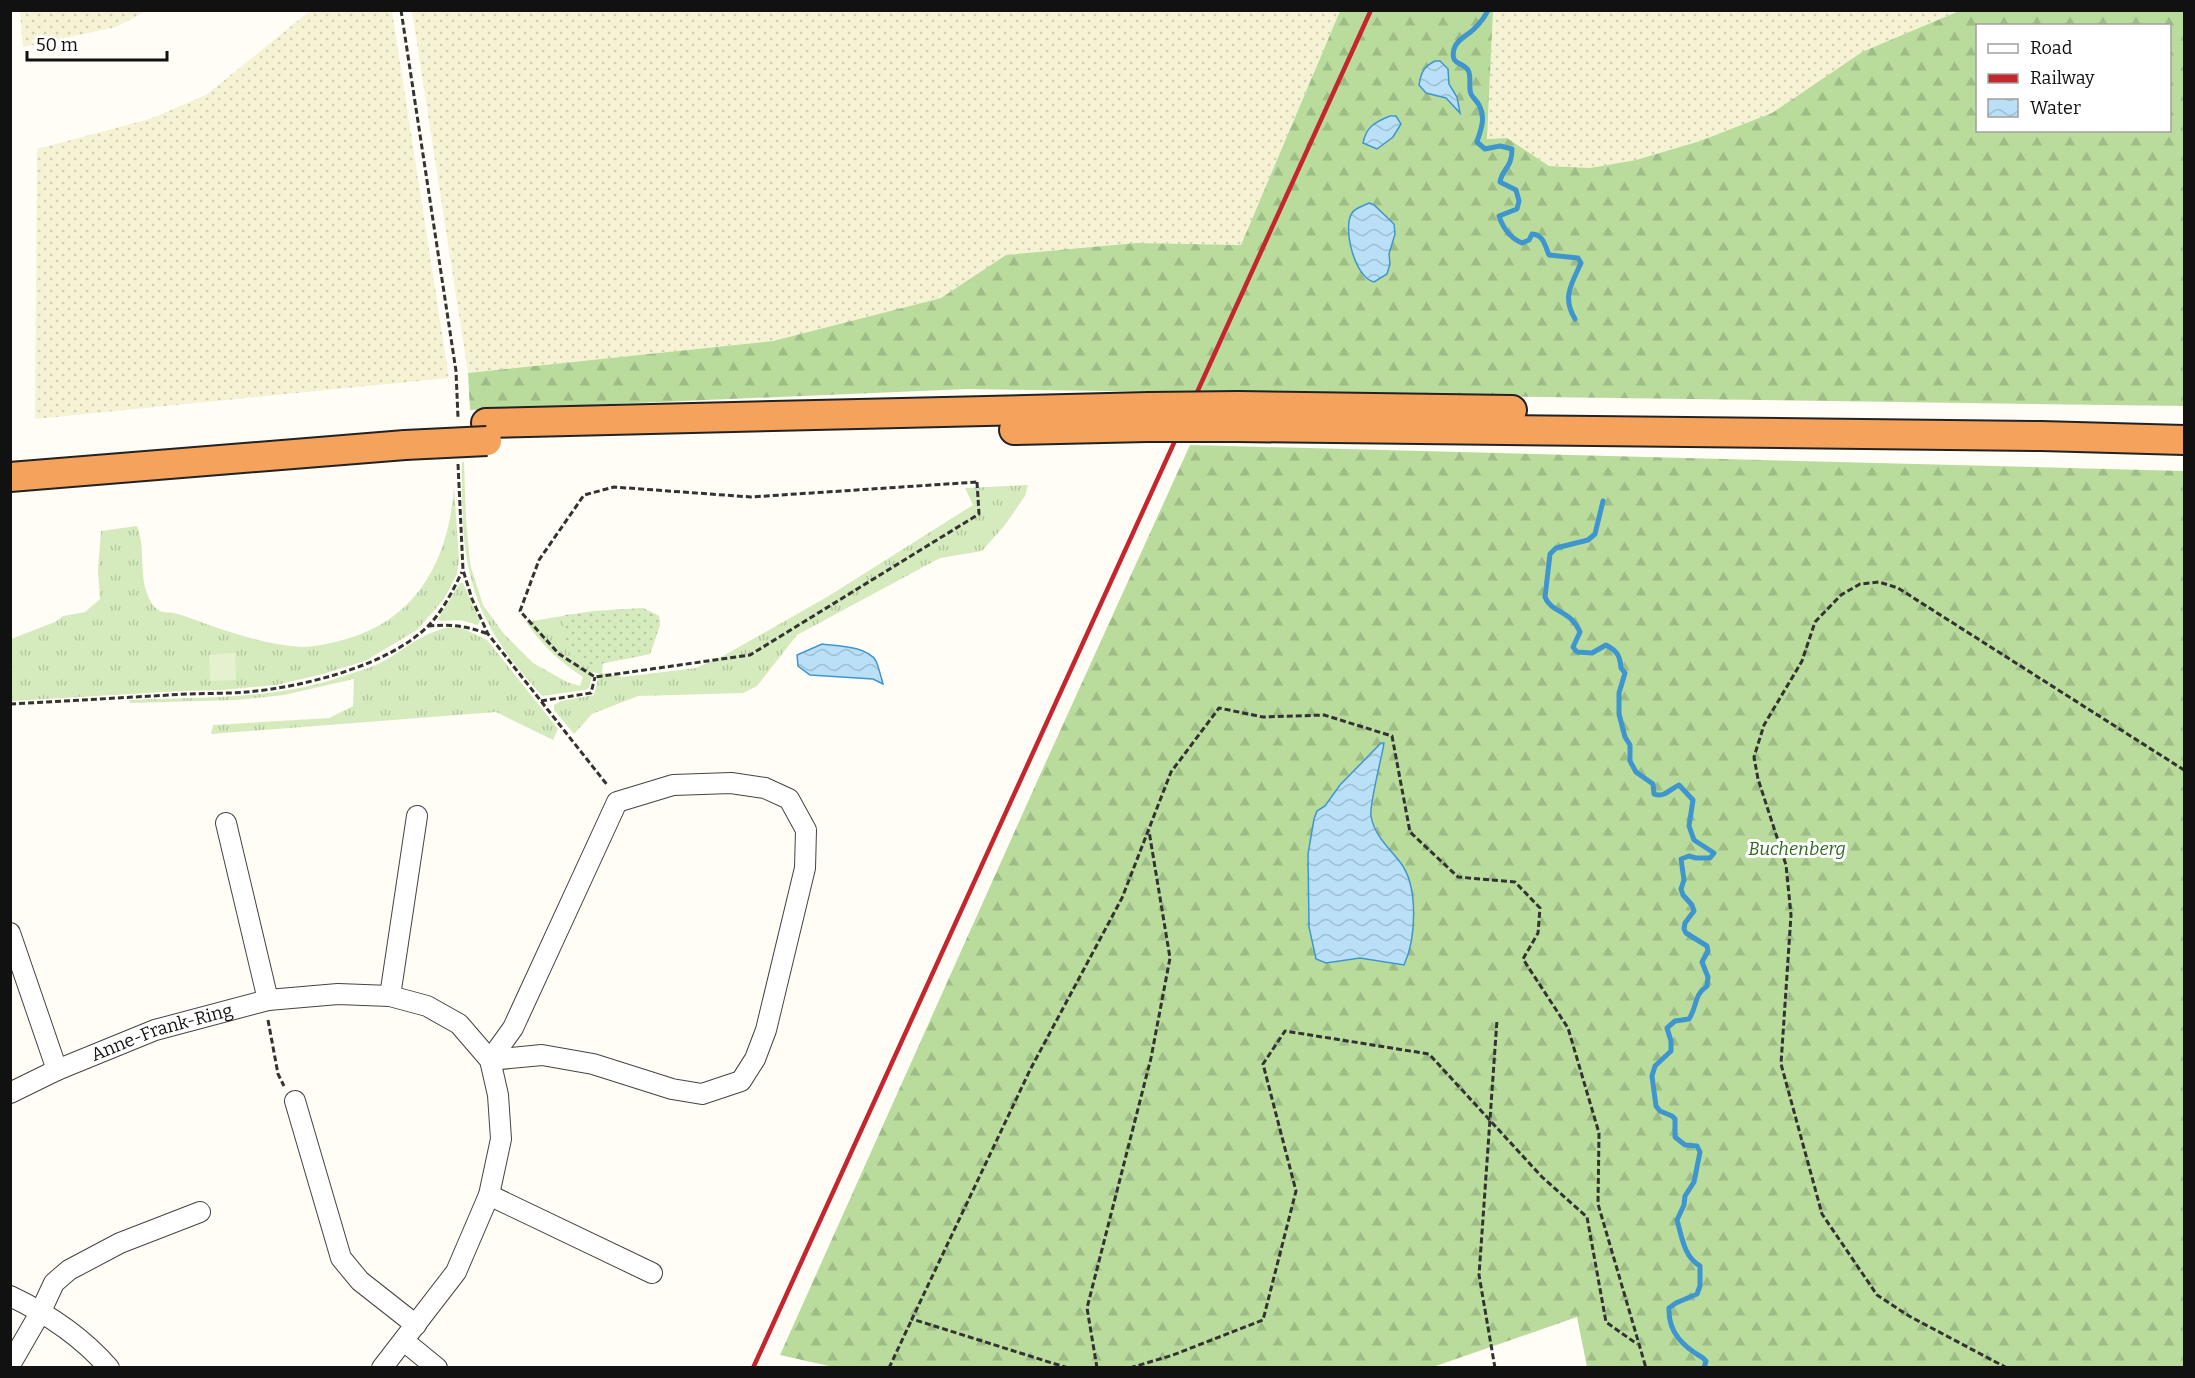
<svg xmlns="http://www.w3.org/2000/svg" width="2195" height="1378" font-family="Bitter,serif">
<defs>
<pattern id="farmland-dots" width="8" height="8" patternUnits="userSpaceOnUse" patternTransform="scale(1.5)"><rect width="8" height="8" fill="#f6f3d4"/><path d="M2 2h.1M6 6h.1" fill="none" stroke="#d2cfb5" stroke-width="1.8" stroke-linecap="round"/></pattern>
<pattern id="grass-tufts" width="24" height="20" patternUnits="userSpaceOnUse" patternTransform="scale(1.5)"><rect width="24" height="20" fill="#d5ebbd"/><path d="M3 7l-1-3M5 7V3M7 7l1-3M15 17l-1-3M17 17v-4M19 17l1-3" fill="none" stroke="#b6c8a1"/></pattern>
<pattern id="forest-firs" width="22" height="20" patternUnits="userSpaceOnUse" patternTransform="scale(1.5)"><rect width="22" height="20" fill="#b9dc9c"/><path d="M5 1l3.5 6h-7zM16 11l3.5 6h-7z" fill="#9ebc85"/></pattern>
<pattern id="park-dots" width="8" height="8" patternUnits="userSpaceOnUse" patternTransform="scale(1.5)"><rect width="8" height="8" fill="#d5ebbd"/><path d="M2 2h.1M6 6h.1" fill="none" stroke="#b6c8a1" stroke-width="1.8" stroke-linecap="round"/></pattern>
<pattern id="water-waves" width="16" height="10" patternUnits="userSpaceOnUse" patternTransform="scale(1.5)"><rect width="16" height="10" fill="#b9e0f7"/><path d="M0 5q4-4 8 0t8 0" fill="none" stroke="#9ebfd3"/></pattern>
</defs>
<rect width="100%" height="100%" fill="#fffdf5"/>
<g fill="url(#farmland-dots)">
<polygon points="311,10 392,11 449,378 35,419 37,149 150,119 206,95"/>
<polygon points="20,11 20,10 147,11 116,27 23,47"/>
<polygon points="412,11 1340,11 1241,245 1136,243 1007,255 941,298 773,341 468,373"/>
<polygon points="1493,11 1959,11 1862,52 1772,113 1700,141 1636,160 1590,168 1549,166 1507,138 1487,139"/>
</g>
<g fill="url(#grass-tufts)">
<path d="M462,462H464L466,520L470,564L483,605L504,634L533,663L567,682L580,686L583,677C559,661 542,645 526,622L593,611L643,608L659,616L660,625L650,654L603,663L602,673L623,677L696,668L723,656L827,597L973,505L965,488L1028,485L1025,496L1005,525L982,551L940,558L797,635L757,686L743,693L638,696L592,714L574,734L554,710V705L561,701L594,695L599,674L593,672L589,688L585,690L542,696C528,679 512,663 501,645C461,584 462,532 462,462Z"/>
<path d="M454,487L459,560L457,574L444,599L417,630L365,661L323,674L276,685L222,690L181,691L11,701V639L55,622L63,616L85,612L100,599L98,571L101,531L137,526C147,550 137,579 151,602C152,605 158,610 160,611C164,613 170,612 174,613C186,616 197,621 209,625C239,635 268,645 301,647C315,647 332,643 346,639C418,619 449,558 454,487Z"/>
<polygon points="460,583 463,583 480,621 478,625 460,620 441,621 438,619"/>
<path d="M451,627L464,629L487,640L558,729L553,740L496,712L211,734L213,725L329,718L353,706L354,679L284,695L236,700L130,703L129,700C201,697 275,700 344,676C355,672 367,669 378,664C406,650 419,633 451,627Z"/>
</g>
<g fill="url(#forest-firs)" fill-rule="evenodd">
<path d="M1340,11H1493L1487,139L1507,138L1549,166L1590,168L1636,160L1700,141L1772,113L1862,52L1959,11H2184V406L967,389L470,410L468,373L773,341L941,298L1006,255L1136,243L1241,245ZM1978,26H2170V130H1978Z"/>
<path d="M1190,445L2184,471V1367H1587L1577,1317L1430,1368H838L780,1355L1040,775ZM1381,743H1384C1380,762 1371,794 1371,812C1371,831 1390,851 1402,864L1404,964L1360,958L1326,963L1309,927L1308,854L1314,819L1317,811L1325,806L1340,785Z"/>
</g>
<path fill="url(#park-dots)" d="M643,608L659,616L660,625L650,654L585,667C562,646 562,646 564,615Z"/>
<polygon fill="#e6f2cf" points="235,653 236,680 210,681 209,655"/>
<g fill="url(#water-waves)" stroke="#3f96cf" stroke-width="1.5">
<path d="M1435,61H1440L1448,69L1449,84L1457,97L1460,113L1446,98L1426,93L1419,85C1421,73 1423,67 1435,61Z"/>
<path d="M1390,116H1396L1401,124L1393,137L1377,149L1363,143C1366,127 1375,122 1390,116Z"/>
<path d="M1369,203L1374,205L1394,224L1395,234L1389,254L1390,264L1387,274L1374,282C1355,278 1342,228 1352,213C1355,208 1363,206 1369,203Z"/>
<path d="M822,644C837,646 867,646 876,661C879,668 881,677 883,684L873,679L810,675L798,666L797,655Z"/>
<path d="M1381,743H1384C1382,757 1369,805 1371,816C1374,835 1389,848 1400,862C1419,886 1416,939 1404,965L1360,958L1326,963L1316,959L1309,927L1308,854L1314,819L1317,811L1325,806L1340,785Z"/>
</g>
<g fill="none" stroke-linecap="round" stroke-linejoin="round">
<g stroke="#3f96cf" stroke-width="5">
<path d="M1488,10C1485,17 1479,24 1474,29C1467,36 1457,39 1454,49C1450,66 1462,61 1468,70C1472,77 1468,87 1471,94C1473,98 1477,101 1479,105C1486,118 1481,129 1477,142L1485,149L1500,146L1512,149C1512,169 1502,168 1500,182L1516,190L1519,201L1517,209L1499,216C1503,228 1510,238 1522,243L1529,240L1532,234C1544,235 1545,246 1549,255L1578,258L1581,263C1571,285 1562,297 1575,319"/>
<path d="M1603,501L1595,534L1588,540L1556,548L1550,554L1545,597C1551,613 1571,610 1580,632L1573,647L1577,652L1592,653L1606,645C1617,651 1620,655 1621,668L1625,673L1619,693V714L1625,737L1630,745V761L1636,772L1653,784L1654,794C1664,798 1670,789 1679,785L1693,800L1689,826L1694,840L1714,853L1710,858H1696L1689,856L1681,859L1684,880L1681,889L1683,895L1692,905L1694,911L1685,923L1684,929L1686,933L1707,946L1708,951L1702,962L1708,977L1707,986C1693,996 1698,1005 1689,1019L1675,1021L1667,1028L1671,1041V1051L1655,1066L1652,1076L1656,1106L1660,1111L1672,1116L1675,1119V1137L1685,1145L1697,1146L1700,1152L1694,1182L1685,1196L1684,1205L1677,1220C1682,1237 1684,1257 1700,1266V1286L1697,1294L1676,1303L1669,1308C1668,1333 1684,1347 1703,1358L1706,1361L1704,1368"/>
</g>
<g stroke="#444" stroke-width="22">
<g id="minor">
<polygon points="731,783 765,788 789,799 806,830 805,868 766,1030 755,1059 741,1081 702,1094 672,1089 593,1064 542,1055 490,1060 513,1028 617,802 673,785"/>
<polyline points="226,823 268,1000"/>
<polyline points="10,933 57,1070"/>
<polyline points="390,996 417,816"/>
<path id="s1" d="M10,1093L57,1070L155,1030L268,1000L338,994L390,996L427,1006L459,1024L490,1060L498,1095L501,1139L489,1195L456,1272L382,1368"/>
<polyline points="295,1101 341,1258 360,1281 416,1325"/>
<polyline points="489,1195 652,1273"/>
<path d="M10,1296C46,1313 83,1338 109,1368"/>
<polyline points="404,1341 437,1368"/>
<polyline points="10,1365 40,1313 54,1283 69,1270 120,1243 200,1212"/>
</g>
</g>
<g stroke="#222" stroke-width="32">
<g id="highway">
<polyline points="1238,406 1512,410"/>
<polyline points="486,423 1149,407"/>
<polyline points="1237,427 2041,436 2184,440"/>
<polyline points="1014,430 1147,427"/>
<polyline points="10,477 405,445"/>
</g>
</g>
<g stroke="#333" stroke-width="3" stroke-dasharray="6 3" stroke-linecap="butt">
<polyline points="401,10 456,371 458,418"/>
<polyline points="458,464 463,570 472,599 488,634 608,786"/>
<polygon points="977,482 979,514 750,655 595,677 559,654 520,611 539,560 584,495 614,487 751,497"/>
<path d="M428,626C451,624 467,626 488,634"/>
<polyline points="541,701 591,693 595,677"/>
<path d="M10,704C64,701 117,698 170,695C196,693 222,694 247,692C303,687 388,666 428,626C443,611 453,590 462,572"/>
<polyline points="268,1020 278,1074 284,1086"/>
<polyline points="889,1368 912,1319"/>
<polyline points="1068,1368 912,1319 1030,1070 1122,898 1171,772 1219,708 1263,717 1324,715 1392,736 1410,832 1458,877 1515,882 1540,908 1538,933 1523,959 1568,1028 1599,1133 1598,1204 1646,1368"/>
<polyline points="1097,1368 1087,1308 1151,1058 1170,958 1149,831"/>
<polyline points="1130,1368 1173,1355 1263,1320 1296,1191 1263,1064 1285,1031 1429,1054 1542,1177 1587,1217 1606,1322 1637,1344"/>
<polyline points="1495,1368 1479,1275 1497,1020"/>
<polyline points="2007,1368 1909,1316 1877,1295 1822,1214 1781,1064 1791,915 1786,865 1758,779 1754,757 1764,725 1802,661 1815,622 1841,595 1860,584 1879,582 1898,588 2184,770"/>
</g>
<use href="#minor" stroke="#fff" stroke-width="20"/>
<use href="#highway" stroke="#f5a25d" stroke-width="28"/>
<polyline stroke="#c4262e" stroke-width="4.5" points="753,1368 1371,10"/>
<g stroke="#222" stroke-width="32" stroke-linecap="butt">
<g id="highway-bridge">
<polyline points="1149,407 1238,406"/>
<polyline points="1147,427 1237,427"/>
<polyline points="405,445 487,441"/>
</g>
</g>
<use href="#highway-bridge" stroke="#f5a25d" stroke-width="28"/>
</g>
<g text-anchor="middle" dominant-baseline="central" stroke-width="6" stroke-linejoin="round" paint-order="stroke">
<g font-size="18" font-style="italic" fill="#2f6b1f" stroke="#fff">
<text x="1797" y="849">Buchenberg</text>
</g>
<g font-size="18" fill="#111" stroke="#fff">
<text stroke="none"><textPath href="#s1" startOffset="164">Anne-Frank-Ring</textPath></text>
</g>
</g>
<rect width="2195" height="1378" fill="none" stroke="#111111" stroke-width="24"/>
<rect x="1976" y="24" width="195" height="108" fill="#ffffff" stroke="#a0a0a0" stroke-width="1.5"/>
<rect x="1988" y="44" width="30" height="9" fill="#ffffff" stroke="#a0a0a0" stroke-width="1.5"/>
<text x="2030" y="54" font-size="18" fill="#111111">Road</text>
<rect x="1988" y="74" width="30" height="9" fill="#c4262e" stroke="#a0a0a0" stroke-width="1.5"/>
<text x="2030" y="84" font-size="18" fill="#111111">Railway</text>
<rect x="1988" y="99" width="30" height="18" fill="url(#water-waves)" stroke="#a0a0a0" stroke-width="1.5"/>
<text x="2030" y="114" font-size="18" fill="#111111">Water</text>
<path d="M27 51v9h140v-9" fill="none" stroke="#111111" stroke-width="3"/>
<text x="36" y="51" font-size="18" fill="#111111" stroke="#ffffff" stroke-width="4.5" paint-order="stroke">50 m</text>
</svg>
